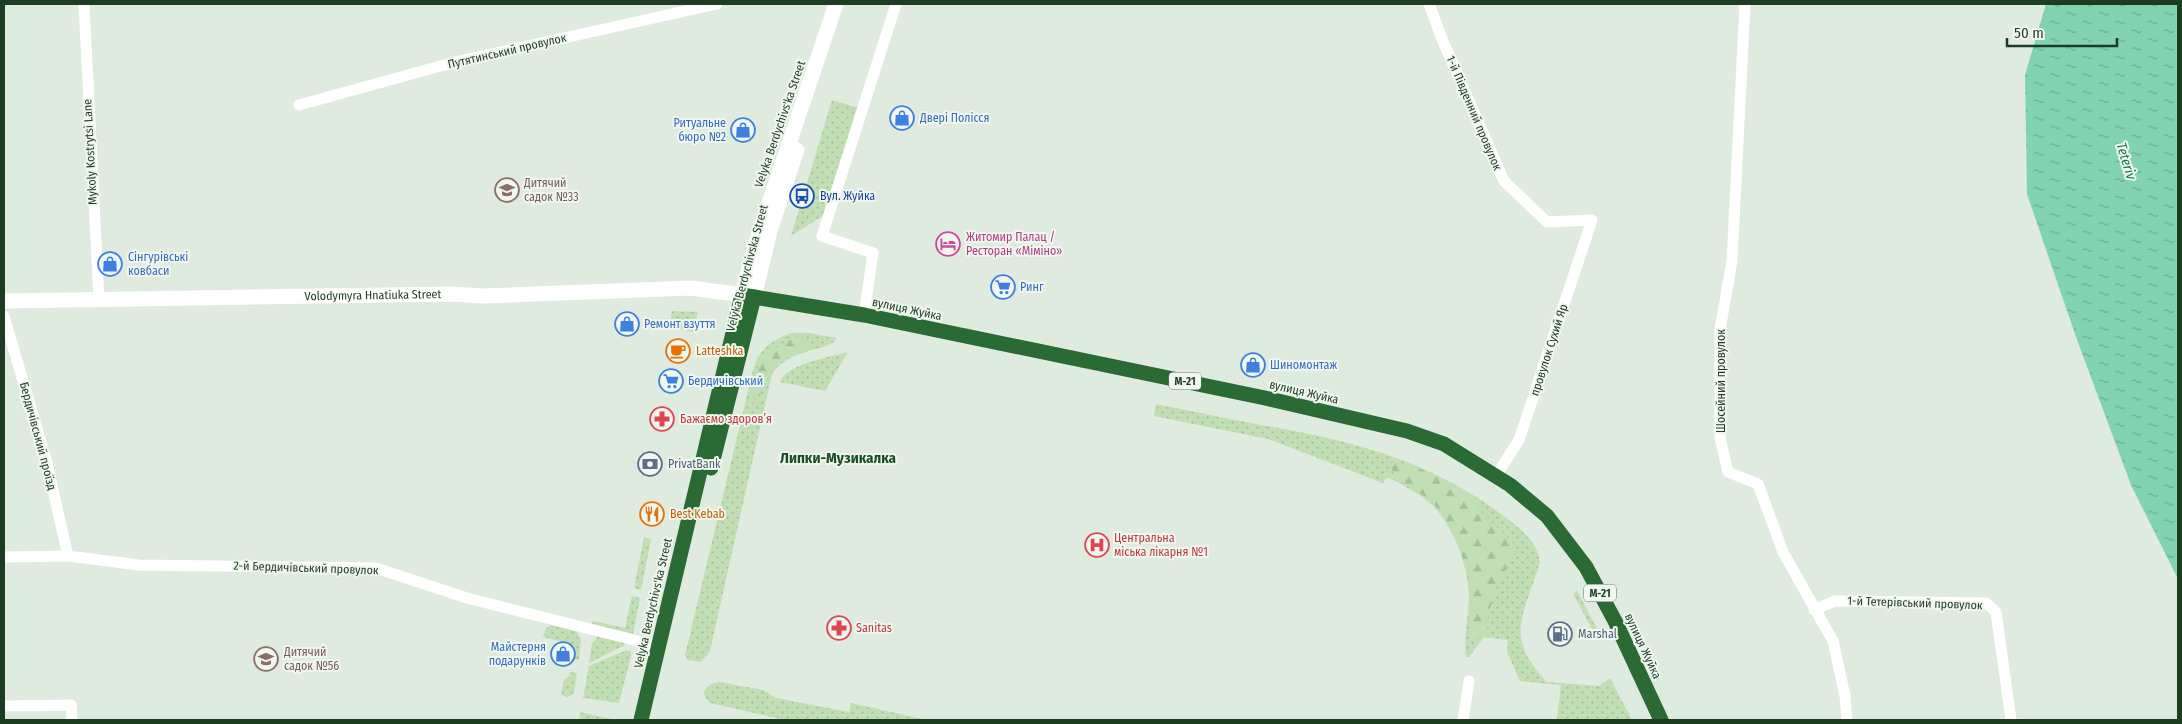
<svg xmlns="http://www.w3.org/2000/svg" width="2182" height="724" font-family="'Fira Sans Condensed',sans-serif">
<defs>
<pattern id="grass-dots" width="8" height="8" patternUnits="userSpaceOnUse" patternTransform="scale(1.25)"><rect width="8" height="8" fill="#c2deb5"/><path d="M2 2h.1M6 6h.1" fill="none" stroke="#a6bf9b" stroke-width="1.8" stroke-linecap="round"/></pattern>
<pattern id="forest-firs" width="22" height="20" patternUnits="userSpaceOnUse" patternTransform="scale(1.25)"><rect width="22" height="20" fill="#c2deb5"/><path d="M5 1l3.5 6h-7zM16 11l3.5 6h-7z" fill="#a6bf9b"/></pattern>
<pattern id="water-ripples" width="26" height="14" patternUnits="userSpaceOnUse" patternTransform="scale(1.25)"><rect width="26" height="14" fill="#82d4b0"/><path d="M2 4q2-2 4 0t4 0M15 11q2-2 4 0t4 0" fill="none" stroke="#6aad8f"/></pattern>
</defs>
<rect width="100%" height="100%" fill="#dfebde"/>
<g fill="url(#grass-dots)">
<polygon points="832,100 859,108 827,213 791,236"/>
<polygon points="672,311 698,312 693,332 669,327"/>
<path d="M792,333H809L836,338L835,341L829,345C808,352 784,355 772,374L710,651L701,662L688,660L685,655L754,366C761,347 774,339 792,333Z"/>
<path d="M848,352L825,391L780,382C786,364 830,357 848,352Z"/>
<path d="M1156,404C1188,410 1218,417 1250,423C1343,439 1423,456 1501,514C1517,526 1538,541 1540,562C1525,615 1502,635 1547,682L1599,686L1610,678L1632,720H1557L1561,685L1520,681L1507,652L1508,640L1484,637L1469,657H1466C1463,637 1469,616 1469,596C1468,566 1454,526 1432,505C1420,493 1402,485 1387,477L1383,483L1268,439L1154,416Z"/>
<polygon points="644,537 651,540 641,590 634,588"/>
<polygon points="1577,591 1602,638 1598,640 1573,594"/>
<polygon points="632,596 640,598 633,634 592,624 593,621 625,628"/>
<polygon points="551,625 576,631 581,639 579,660 568,659 571,644 543,637 546,629"/>
<polygon points="598,636 624,642 625,645 589,663 592,644"/>
<polygon points="627,650 631,652 631,656 619,703 583,698 589,666"/>
<polygon points="570,672 577,673 574,693 568,697 561,695 564,680 569,677"/>
<polygon points="719,682 763,690 776,698 849,712 851,703 927,720 785,720 710,703 705,698 704,691 711,684"/>
<polygon points="580,712 616,720 579,720"/>
</g>
<g fill="url(#forest-firs)">
<path d="M799,336L809,340L810,347L804,352L778,361L763,386L758,401L751,403C747,397 749,391 751,384C758,359 776,345 799,336Z"/>
<polygon points="1392,462 1411,464 1457,486 1466,492 1479,509 1512,542 1515,550 1514,557 1497,584 1488,616 1487,633 1479,638 1471,636 1472,590 1459,546 1439,509 1427,498 1396,478 1391,468"/>
</g>
<polygon fill="url(#water-ripples)" points="2046,4 2178,4 2178,579 2131,485 2076,337 2027,194 2025,75"/>
<g fill="none" stroke-linecap="round" stroke-linejoin="round">
<g stroke="#fff" stroke-width="11">
<polyline points="84,4 99,300"/>
<polyline points="1429,4 1442,39 1504,181 1547,222 1592,220 1519,440 1496,476"/>
<polyline points="1745,4 1732,261 1720,330 1720,438 1728,472 1758,484 1783,552 1833,641 1845,696 1847,720"/>
<polyline points="299,105 455,62 717,4"/>
<polyline points="864,315 873,253 822,236 896,4"/>
<polyline points="4,316 47,463 68,556"/>
<polyline points="4,557 68,556 139,565 376,568 467,598 658,646"/>
<polyline points="1814,610 1835,601 1986,603 1996,612 2011,720"/>
<polyline points="4,706 71,705 72,720"/>
<polyline points="1463,720 1469,681"/>
</g>
<g stroke="#fff" stroke-width="15">
<polyline points="754,297 770,231 797,150"/>
<path id="s1" d="M4,301L452,294L483,296L691,288L742,295L758,236L836,4"/>
</g>
<g stroke="#296a35" stroke-width="15">
<polyline points="711,468 754,297"/>
<polyline points="641,720 742,295 864,315 1265,398 1407,431 1444,444 1510,485 1547,516 1586,567 1615,621 1661,720"/>
</g>
</g>
<defs>
<g id="shop-ring" transform="scale(1.25)"><circle r="9.5" fill="#f0f7ef" stroke="#3f7fe0" stroke-width="1.5"/><path d="M-5-2.5h2.3a2.7 3.5 0 0 1 5.4 0H5L5.5 6h-11ZM-1.5-2.5h3a1.5 2.3 0 0 0-3 0Z" fill="#3f7fe0"/></g>
<g id="school-ring" transform="scale(1.25)"><circle r="9.5" fill="#f0f7ef" stroke="#8d6e63" stroke-width="1.5"/><path d="M0-5L7-2L0 1L-7-2ZM-4 1L0 2.5L4 1V4Q0 6-4 4Z" fill="#8d6e63"/></g>
<g id="bus-ring" transform="scale(1.25)"><circle r="9.5" fill="#f0f7ef" stroke="#1a4fb4" stroke-width="1.5"/><path d="M-5-6H5V4H4V6H2V4H-2V6H-4V4H-5ZM-3.5-4V0h7V-4ZM-3.5 1.2v1.5H-2V1.2ZM2 1.2v1.5H3.5V1.2Z" fill="#1a4fb4"/></g>
<g id="hotel-ring" transform="scale(1.25)"><circle r="9.5" fill="#f0f7ef" stroke="#d1479c" stroke-width="1.5"/><path d="M-6-4.5h1.5V1H6V5H4.5V3h-9V5H-6ZM-4 0a1.8 1.8 0 1 1 3.6 0ZM.5 0V-2.5h3Q6-2.5 6 0Z" fill="#d1479c"/></g>
<g id="supermarket-ring" transform="scale(1.25)"><circle r="9.5" fill="#f0f7ef" stroke="#3f7fe0" stroke-width="1.5"/><path d="M-6-5.5h2.5l.6 2H6L4.5 2H-2.5L-4.4-4H-6ZM-1.5 3.2a1.3 1.3 0 1 0 .1 0ZM3 3.2a1.3 1.3 0 1 0 .1 0Z" fill="#3f7fe0"/></g>
<g id="cafe-ring" transform="scale(1.25)"><circle r="9.5" fill="#f0f7ef" stroke="#e8710a" stroke-width="1.5"/><path d="M-5.5-4.5H6V0H3Q3 3.5 0 3.5H-2.5Q-5.5 3.5-5.5 0ZM3-3.2v2h1.7v-2ZM-6 4.5H4V6H-6Z" fill="#e8710a"/></g>
<g id="pharmacy-ring" transform="scale(1.25)"><circle r="9.5" fill="#f0f7ef" stroke="#e0444e" stroke-width="1.5"/><path d="M-2-6h4v4h4v4h-4v4h-4v-4h-4v-4h4Z" fill="#e0444e"/></g>
<g id="bank-ring" transform="scale(1.25)"><circle r="9.5" fill="#f0f7ef" stroke="#5c6f8a" stroke-width="1.5"/><path d="M-6-4H6V4H-6ZM0-2.3a2.3 2.3 0 1 0 0 4.6a2.3 2.3 0 1 0 0-4.6Z" fill="#5c6f8a"/></g>
<g id="restaurant-ring" transform="scale(1.25)"><circle r="9.5" fill="#f0f7ef" stroke="#e8710a" stroke-width="1.5"/><path d="M-5-6h1v4h1v-4h1v4h1v-4h1v5L-1.5 .5V6h-2V.5L-5-1ZM5-6V6H3V1.5H1.5Q1.5-4 5-6Z" fill="#e8710a"/></g>
<g id="hospital-ring" transform="scale(1.25)"><circle r="9.5" fill="#f0f7ef" stroke="#e0444e" stroke-width="1.5"/><path d="M-5-5h3v3.5h4V-5h3V5h-3V1.5h-4V5h-3Z" fill="#e0444e"/></g>
<g id="fuel-ring" transform="scale(1.25)"><circle r="9.5" fill="#f0f7ef" stroke="#5c6f8a" stroke-width="1.5"/><path d="M-5.5-6h7V0h2V4h1.3V-2.5L3-4.5l.8-.8L6-3V5H2.5V1h-1V6h-7ZM-4.2-4.7v3.2H.2V-4.7Z" fill="#5c6f8a"/></g>
</defs>
<g fill-rule="evenodd">
<use href="#shop-ring" x="902" y="118"/>
<use href="#shop-ring" x="743" y="130"/>
<use href="#school-ring" x="507" y="190"/>
<use href="#bus-ring" x="802" y="196"/>
<use href="#hotel-ring" x="948" y="244"/>
<use href="#shop-ring" x="110" y="264"/>
<use href="#supermarket-ring" x="1003" y="287"/>
<use href="#shop-ring" x="627" y="324"/>
<use href="#cafe-ring" x="678" y="351"/>
<use href="#shop-ring" x="1253" y="365"/>
<use href="#supermarket-ring" x="671" y="381"/>
<use href="#pharmacy-ring" x="662" y="419"/>
<use href="#bank-ring" x="650" y="464"/>
<use href="#restaurant-ring" x="652" y="514"/>
<use href="#hospital-ring" x="1097" y="545"/>
<use href="#pharmacy-ring" x="839" y="628"/>
<use href="#fuel-ring" x="1560" y="634"/>
<use href="#shop-ring" x="563" y="654"/>
<use href="#school-ring" x="266" y="659"/>
</g>
<g text-anchor="middle" dominant-baseline="central" stroke-width="4" stroke-linejoin="round" paint-order="stroke">
<g fill="#f0f7ef" stroke="#5d7460" stroke-width="1">
<rect x="1169" y="372.5" width="32" height="17" rx="4"/>
<rect x="1584" y="584.5" width="32" height="17" rx="4"/>
</g>
<g font-size="11" font-weight="bold" fill="#1e3c22">
<text x="1185" y="381">М-21</text>
<text x="1600" y="593">М-21</text>
</g>
<g font-size="12" fill="#1e3c22" stroke="#f0f7ef">
<text transform="translate(507 51) rotate(-13)">Путятинський провулок</text>
<text transform="translate(1474 113) rotate(67)">1-й Південний провулок</text>
<text transform="translate(780 124) rotate(-71)">Velyka Berdychivs'ka Street</text>
<text transform="translate(90 152) rotate(-93)">Mykoly Kostrytsi Lane</text>
<text transform="translate(747 268) rotate(-75)">Velyka Berdychivska Street</text>
<text stroke="none"><textPath href="#s1" startOffset="369">Volodymyra Hnatiuka Street</textPath></text>
<text transform="translate(907 309) rotate(12)">вулиця Жуйка</text>
<text transform="translate(1549 350) rotate(-72)">провулок Сухий Яр</text>
<text transform="translate(1721 381) rotate(-90)">Шосейний провулок</text>
<text transform="translate(1304 392) rotate(13)">вулиця Жуйка</text>
<text transform="translate(38 436) rotate(75)">Бердичівський проїзд</text>
<text transform="translate(306 568) rotate(2)">2-й Бердичівський провулок</text>
<text transform="translate(653 603) rotate(-77)">Velyka Berdychivs'ka Street</text>
<text transform="translate(1915 603) rotate(2)">1-й Тетерівський провулок</text>
<text transform="translate(1643 646) rotate(65)">вулиця Жуйка</text>
</g>
<g font-size="12" fill="#366cbe" stroke="#f0f7ef" text-anchor="start">
<text x="920" y="118">Двері Полісся</text>
<text x="726" y="123" text-anchor="end">Ритуальне<tspan x="726" dy="14">бюро №2</tspan></text>
<text x="128" y="257">Сінгурівські<tspan x="128" dy="14">ковбаси</tspan></text>
<text x="1020" y="287">Ринг</text>
<text x="644" y="324">Ремонт взуття</text>
<text x="1270" y="365">Шиномонтаж</text>
<text x="688" y="381">Бердичівський</text>
<text x="546" y="647" text-anchor="end">Майстерня<tspan x="546" dy="14">подарунків</tspan></text>
</g>
<g font-size="12" fill="#785e54" stroke="#f0f7ef" text-anchor="start">
<text x="524" y="183">Дитячий<tspan x="524" dy="14">садок №33</tspan></text>
<text x="284" y="652">Дитячий<tspan x="284" dy="14">садок №56</tspan></text>
</g>
<g font-size="12" fill="#164399" stroke="#f0f7ef" text-anchor="start">
<text x="820" y="196">Вул. Жуйка</text>
</g>
<g font-size="12" fill="#b23c85" stroke="#f0f7ef" text-anchor="start">
<text x="966" y="237">Житомир Палац /<tspan x="966" dy="14">Ресторан «Міміно»</tspan></text>
</g>
<g font-size="12" fill="#c56008" stroke="#f0f7ef" text-anchor="start">
<text x="696" y="351">Latteshka</text>
<text x="670" y="514">Best Kebab</text>
</g>
<g font-size="12" fill="#be3a42" stroke="#f0f7ef" text-anchor="start">
<text x="680" y="419">Бажаємо здоровʼя</text>
<text x="1114" y="538">Центральна<tspan x="1114" dy="14">міська лікарня №1</tspan></text>
<text x="856" y="628">Sanitas</text>
</g>
<g font-size="12" fill="#4e5e75" stroke="#f0f7ef" text-anchor="start">
<text x="668" y="464">PrivatBank</text>
<text x="1578" y="634">Marshal</text>
</g>
<g font-size="14" font-style="italic" fill="#157b4f" stroke="#f0f7ef">
<text transform="translate(2126 161) rotate(73)">Teteriv</text>
</g>
<g font-size="15" font-weight="bold" fill="#194f22" stroke="#f0f7ef">
<text x="838" y="458">Липки-Музикалка</text>
</g>
</g>
<rect width="2182" height="724" fill="none" stroke="#1e3c22" stroke-width="10"/>
<path d="M2007 38v8h110v-8" fill="none" stroke="#1e3c22" stroke-width="2.5"/>
<text x="2014" y="38" font-size="15" fill="#1e3c22" stroke="#f0f7ef" stroke-width="4" paint-order="stroke">50 m</text>
</svg>
